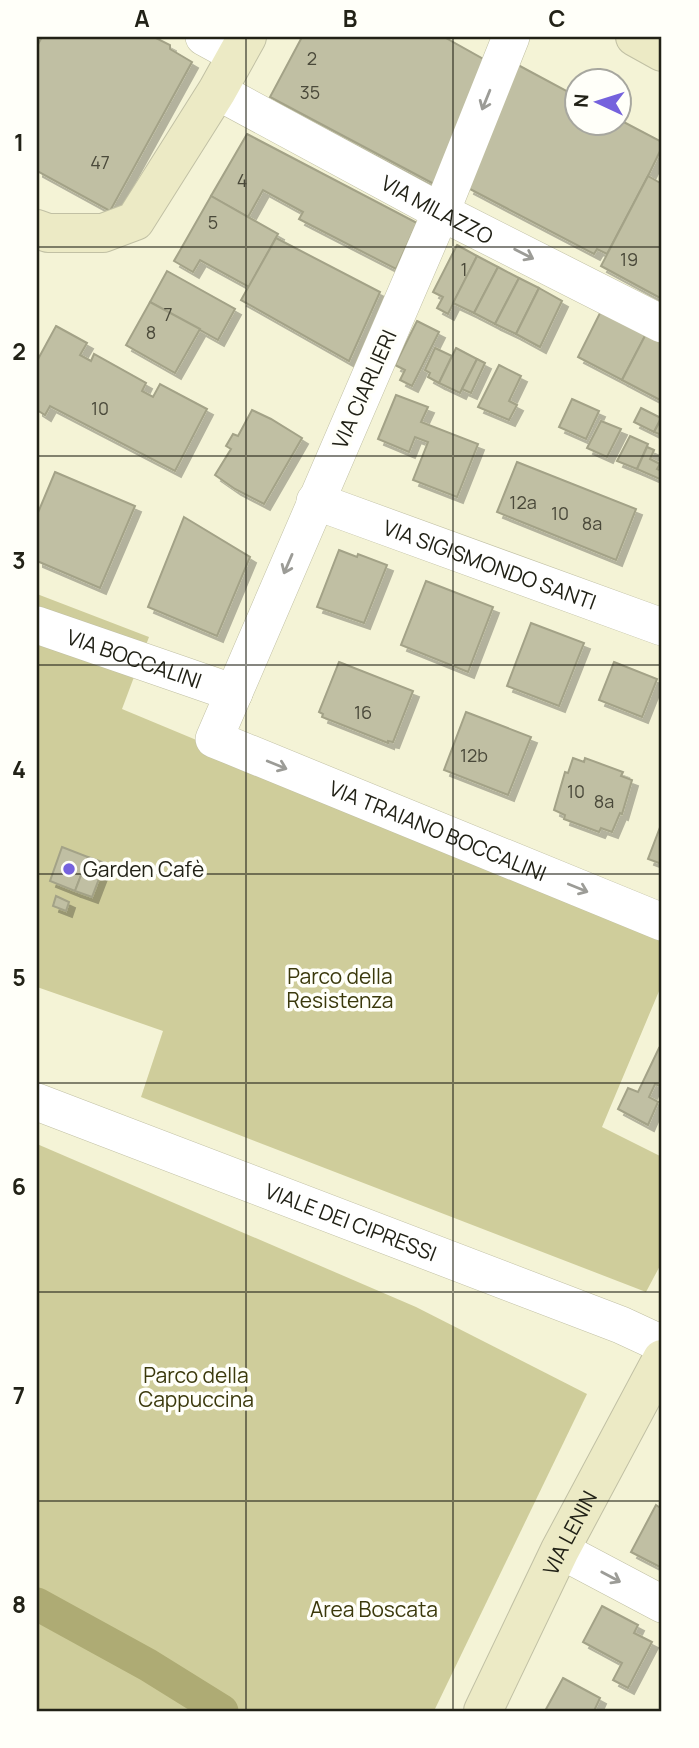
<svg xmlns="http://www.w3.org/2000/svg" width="699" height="1748" font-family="Manrope,sans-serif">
<defs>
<filter id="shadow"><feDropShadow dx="6" dy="6" stdDeviation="0" flood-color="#0004"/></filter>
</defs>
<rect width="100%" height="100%" fill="#f4f3d6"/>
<g fill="#cfcd9b">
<polygon points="37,594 149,637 122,709 662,934 662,984 602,1127 662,1157 662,1262 646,1292 141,1097 163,1031 37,987"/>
<polygon points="37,1144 416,1307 587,1394 434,1711 37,1711"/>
</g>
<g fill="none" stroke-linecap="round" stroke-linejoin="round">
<polyline stroke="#aeab74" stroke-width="33" points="37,1604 148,1665 222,1711"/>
</g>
<g fill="#c0bfa3" stroke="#a3a287" stroke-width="2" filter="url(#shadow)">
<polygon points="42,37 154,37 170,45 170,49 192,62 110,211 37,171 37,46"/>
<polygon points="302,37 444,37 485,60 434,184 270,97"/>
<polygon points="518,65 576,96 576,122 618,122 618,119 662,142 662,147 648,176 607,254 597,249 594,254 468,188"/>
<polygon points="247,134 417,223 396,269 299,219 303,212 263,190 248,217 211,196"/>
<polygon points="648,176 662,184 662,299 601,266"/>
<polygon points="211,196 278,234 249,287 200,260 193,272 174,261"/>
<polygon points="276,238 380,292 349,361 241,300"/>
<polygon points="457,245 477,256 448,314 437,308 443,297 433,292"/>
<polygon points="477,256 498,267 474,313 453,303"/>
<polygon points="498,267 519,278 495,324 474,313"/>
<polygon points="167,271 235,309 218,340 150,302"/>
<polygon points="519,278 539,288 516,334 495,324"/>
<polygon points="539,288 562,301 540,347 516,334"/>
<polygon points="150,302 200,329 175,373 126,345"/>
<polygon points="602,309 647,332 622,380 578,357"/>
<polygon points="417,321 439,332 412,386 400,380 405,370 395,365"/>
<polygon points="56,326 87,343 80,355 91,361 94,354 146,383 142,391 153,397 160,384 207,409 175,471 50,406 45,415 37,410 37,361"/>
<polygon points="647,332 662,340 662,401 622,380"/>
<polygon points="435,348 452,356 439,383 428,377 430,373 425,370"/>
<polygon points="456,348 477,359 460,393 439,383"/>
<polygon points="477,359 485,363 471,393 462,389"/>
<polygon points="499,365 521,376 509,401 517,405 509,420 478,407"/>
<polygon points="396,395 428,407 421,422 478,444 457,497 413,480 428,442 415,437 409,452 378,439"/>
<polygon points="572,399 599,411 586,439 559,427"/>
<polygon points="641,408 661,418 654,432 634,422"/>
<polygon points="252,410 271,419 302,438 264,504 235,489 215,475 231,449 226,446 233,434 238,436"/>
<polygon points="601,421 621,429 607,457 587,448"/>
<polygon points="660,421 662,423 662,435 654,432"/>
<polygon points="630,436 648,444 637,469 617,461"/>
<polygon points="647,447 654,450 650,459 660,464 657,469 662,471 662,480 637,469"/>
<polygon points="517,462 636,509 616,560 497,512"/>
<polygon points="55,472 135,506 100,588 37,561 37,515"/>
<polygon points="184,517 250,557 217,636 148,607"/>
<polygon points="339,550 357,557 358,554 387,565 364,623 317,607"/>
<polygon points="426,581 493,607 468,672 401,645"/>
<polygon points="531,623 584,643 559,706 507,686"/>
<polygon points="339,662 413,691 393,742 388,741 388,743 322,717 323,714 319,712"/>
<polygon points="614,662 657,679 642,717 599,700"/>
<polygon points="466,712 531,737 508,795 444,770"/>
<polygon points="573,758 584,762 585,758 623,772 621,776 632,780 622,814 620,813 612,832 601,828 599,832 564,819 565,815 554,810 565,772 568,773"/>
<polygon points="662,822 662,864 648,859"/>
<polygon points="62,847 88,857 75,891 50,881"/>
<polygon points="88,857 105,863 92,897 75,891"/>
<polygon points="56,896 69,902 66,911 53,906"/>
<polygon points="659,1048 662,1050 662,1082 660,1086 655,1084 649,1097 658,1102 648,1125 618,1109 628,1088 638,1092"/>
<polygon points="656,1505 662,1509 662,1568 631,1552"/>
<polygon points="602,1606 638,1625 634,1633 652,1642 628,1688 613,1680 622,1663 583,1642"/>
<polygon points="563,1678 600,1698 594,1711 545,1711"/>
</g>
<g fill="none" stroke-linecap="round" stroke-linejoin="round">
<g stroke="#c1c0a4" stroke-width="38">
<g id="street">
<polyline points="204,37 237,55"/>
<path id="s1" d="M511,37L441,212L214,739L662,922"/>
<path id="s2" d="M217,91L441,212L662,324"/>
<path id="s3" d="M315,501L662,627"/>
<path id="s4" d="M37,625L234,693"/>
<path id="s5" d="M37,1102L621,1325L662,1344"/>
<polyline points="560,1550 662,1604"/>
</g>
</g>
<g stroke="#c1c0a4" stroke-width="40">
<g id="secondary">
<polyline points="635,37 662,52"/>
<polyline points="37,229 48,233 103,233 135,221 217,91 247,37"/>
<path id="s6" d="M483,1711L560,1550L662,1359"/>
</g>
</g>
<use href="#street" stroke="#fff" stroke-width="37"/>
<use href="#secondary" stroke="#eceac5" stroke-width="38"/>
</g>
<defs><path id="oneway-shaft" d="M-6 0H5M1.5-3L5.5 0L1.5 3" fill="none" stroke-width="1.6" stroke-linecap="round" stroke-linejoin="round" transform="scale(1.75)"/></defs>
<g stroke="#9c9c97">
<use href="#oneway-shaft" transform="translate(486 100) rotate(112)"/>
<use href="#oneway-shaft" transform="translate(524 254) rotate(27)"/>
<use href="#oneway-shaft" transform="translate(288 564) rotate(113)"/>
<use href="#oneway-shaft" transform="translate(277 765) rotate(22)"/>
<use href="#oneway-shaft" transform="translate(578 888) rotate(22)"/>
<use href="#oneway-shaft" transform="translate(611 1577) rotate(28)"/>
</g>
<path fill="none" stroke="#222217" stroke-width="2" stroke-opacity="0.55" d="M246,37V1711M453,37V1711M37,247H662M37,456H662M37,665H662M37,874H662M37,1083H662M37,1292H662M37,1501H662"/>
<circle fill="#7562dd" stroke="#fffff9" stroke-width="2.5" cx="69" cy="869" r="7"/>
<g text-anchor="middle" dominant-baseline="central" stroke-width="7" stroke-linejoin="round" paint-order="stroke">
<g font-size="18" fill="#4a493a">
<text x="312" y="58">2</text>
<text x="310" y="92">35</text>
<text x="100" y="162">47</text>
<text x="242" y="180">4</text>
<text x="213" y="222">5</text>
<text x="629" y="259">19</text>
<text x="464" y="269">1</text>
<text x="168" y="314">7</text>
<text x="151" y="332">8</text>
<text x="100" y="408">10</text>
<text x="523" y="502">12a</text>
<text x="560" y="513">10</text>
<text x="592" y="523">8a</text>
<text x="363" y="712">16</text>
<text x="474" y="755">12b</text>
<text x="576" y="791">10</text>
<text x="604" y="801">8a</text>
</g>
<g font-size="21" fill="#222217" stroke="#fffff9">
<text stroke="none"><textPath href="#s2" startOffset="250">VIA MILAZZO</textPath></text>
<text transform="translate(364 389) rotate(-66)">VIA CIARLIERI</text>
<text stroke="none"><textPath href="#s3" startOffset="186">VIA SIGISMONDO SANTI</textPath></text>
<text stroke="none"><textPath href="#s4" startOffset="103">VIA BOCCALINI</textPath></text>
<text stroke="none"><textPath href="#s1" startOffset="1004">VIA TRAIANO BOCCALINI</textPath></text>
<text stroke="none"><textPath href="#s5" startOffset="336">VIALE DEI CIPRESSI</textPath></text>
<text stroke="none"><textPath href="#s6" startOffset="198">VIA LENIN</textPath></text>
</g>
<g font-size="21" fill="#222217" stroke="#fffff9" text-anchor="start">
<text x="83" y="869">Garden Cafè</text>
</g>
<g font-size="21" fill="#3b390c" stroke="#fffff9">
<text x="340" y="976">Parco della<tspan x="340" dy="24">Resistenza</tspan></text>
<text x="196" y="1375">Parco della<tspan x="196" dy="24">Cappuccina</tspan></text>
<text x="374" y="1609">Area Boscata</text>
</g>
</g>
<rect width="699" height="1748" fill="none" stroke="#fffff9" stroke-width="77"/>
<g transform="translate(598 102) rotate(274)"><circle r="33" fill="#fffff9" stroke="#a7a79f" stroke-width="2"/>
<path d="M0-5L12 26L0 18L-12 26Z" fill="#7562dd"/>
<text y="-10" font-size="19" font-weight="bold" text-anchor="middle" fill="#222217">N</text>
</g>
<rect x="38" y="38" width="622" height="1672" fill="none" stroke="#222217" stroke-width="2.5"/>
<g font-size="23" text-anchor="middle" font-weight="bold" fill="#222217">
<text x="142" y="27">A</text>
<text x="350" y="27">B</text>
<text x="557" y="27">C</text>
<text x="19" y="151">1</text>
<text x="19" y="360">2</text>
<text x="19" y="569">3</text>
<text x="19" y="778">4</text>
<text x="19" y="986">5</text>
<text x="19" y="1195">6</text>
<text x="19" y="1404">7</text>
<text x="19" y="1613">8</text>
</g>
</svg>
